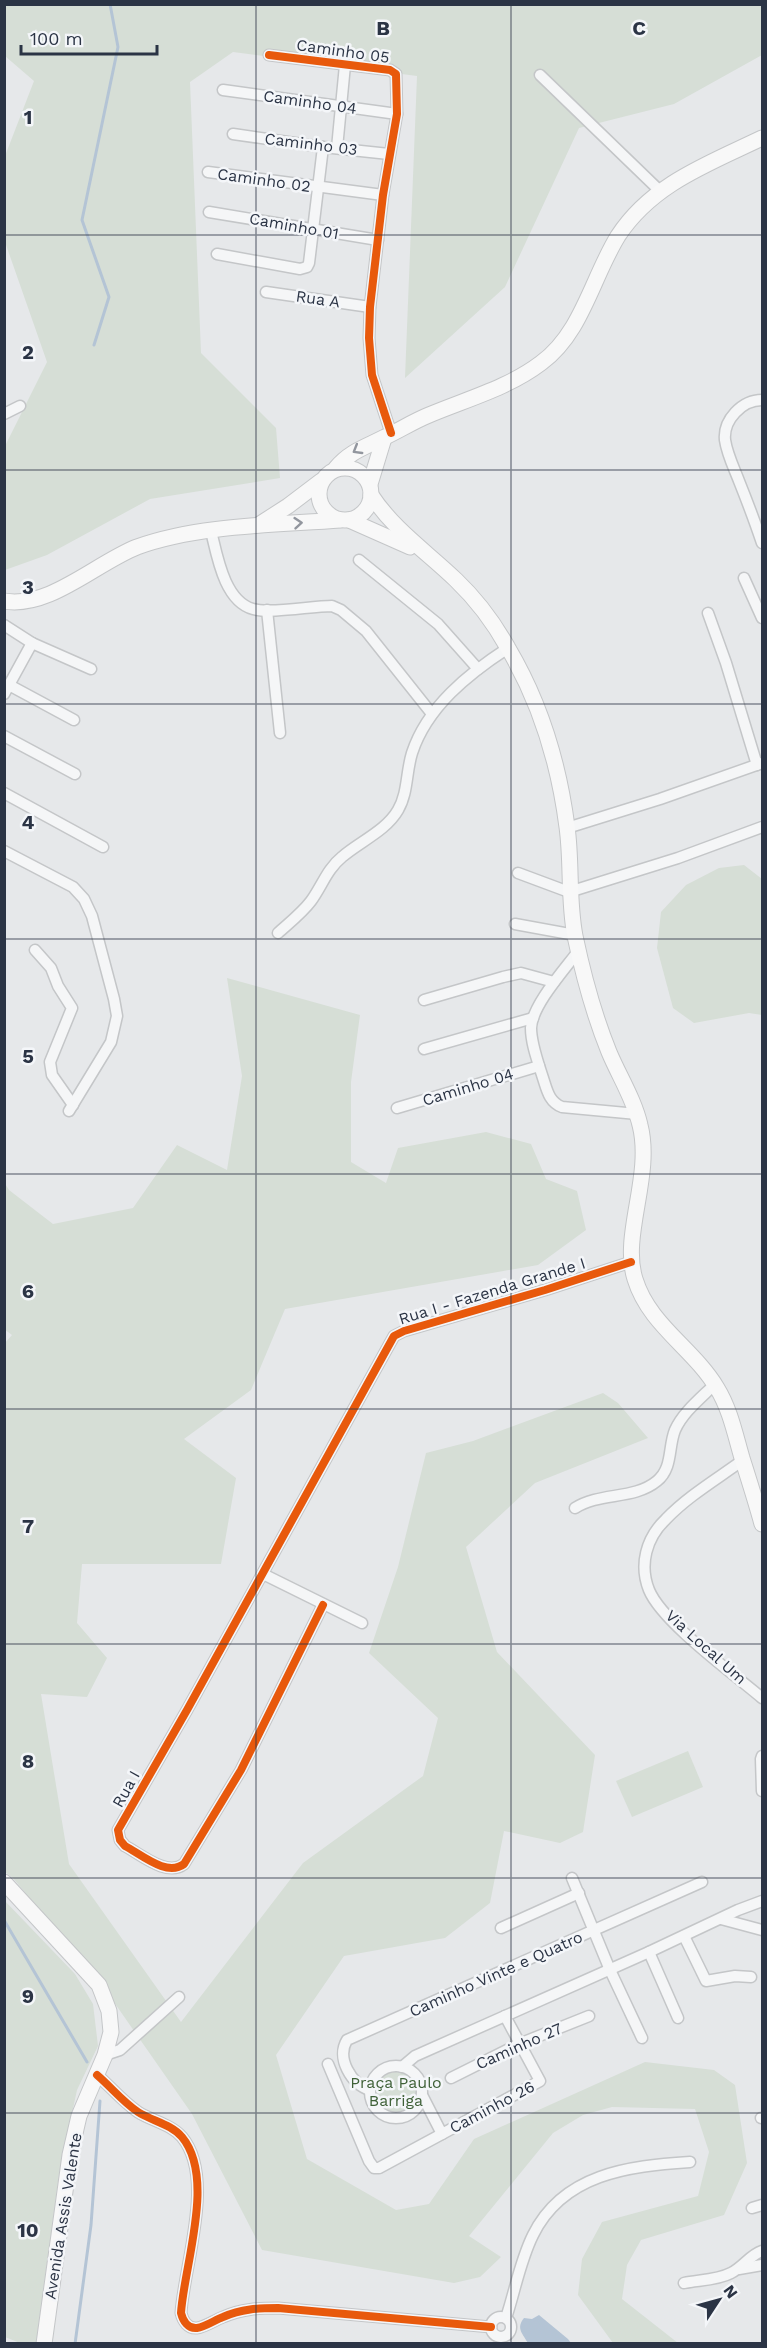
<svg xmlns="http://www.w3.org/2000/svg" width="767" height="2348" font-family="'Work Sans',sans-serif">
<rect width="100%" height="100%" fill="#e6e8ea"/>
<g fill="#d6ded6">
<polygon points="5,5 762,5 762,55 674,104 579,128 505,287 405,378 417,76 233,52 190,82 201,353 276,428 280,478 150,499 47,555 5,570 4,448 47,362 5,242 5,156 34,81 5,56"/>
<polygon points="744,865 762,879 762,1015 749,1013 694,1023 673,1008 657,948 661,912 686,885 719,868"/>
<polygon points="227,978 360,1015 351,1082 351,1162 386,1183 398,1148 486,1132 531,1144 546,1179 577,1191 586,1230 538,1265 285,1309 251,1390 184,1439 236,1478 221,1564 82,1564 77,1623 107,1658 87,1697 41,1694 69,1864 181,2022 303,1863 423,1776 438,1718 369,1653 398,1567 426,1453 473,1441 603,1393 618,1403 648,1438 535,1483 466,1547 497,1652 595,1755 583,1832 560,1843 504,1831 490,1903 445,1938 344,1956 276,2055 307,2159 396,2210 429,2204 474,2139 645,2062 714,2070 735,2085 747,2163 724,2215 641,2240 627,2265 622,2299 678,2343 613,2343 578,2295 582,2259 602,2222 698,2196 709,2152 695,2109 612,2107 583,2115 553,2133 469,2236 501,2257 480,2277 454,2283 262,2250 192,2114 102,1985 13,1878 5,1872 4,1344 12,1335 4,1329 4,1182 9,1190 53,1224 133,1208 177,1145 227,1170 242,1076"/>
<polygon points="688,1751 703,1787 632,1817 616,1781"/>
<polygon points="4,1900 75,1974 93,2004 98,2046 77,2090 59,2174 36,2343 20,2343 5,2337"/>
<circle cx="396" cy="2092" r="21"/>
</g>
<path fill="#b4c4d5" d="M539,2315L568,2339L571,2343H528C522,2333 516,2328 524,2318L532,2319Z"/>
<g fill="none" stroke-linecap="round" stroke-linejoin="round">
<g stroke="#b4c4d5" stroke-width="3">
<polyline points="94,345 109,297 82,220 118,47 110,4"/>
<polyline points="4,1920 87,2062"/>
<polyline points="75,2344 91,2225 100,2101"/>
</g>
<g stroke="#c4c6c8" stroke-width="13">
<g id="minor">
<polyline points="269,55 390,70 396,74 397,114 383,195 370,307 369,338 372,375 391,433"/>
<polyline points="540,75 660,191"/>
<polyline points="223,90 397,114"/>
<polyline points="233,134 323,147 389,154"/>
<polyline points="337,148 345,65"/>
<polyline points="208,172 383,195"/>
<polyline points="209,212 378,240"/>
<polyline points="217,254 300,269 307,267 309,263 323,147"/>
<polyline points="266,292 370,307"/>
<path d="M762,400C742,400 723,420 725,440C727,454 734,468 739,481C747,501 755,522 762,543"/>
<polyline points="4,414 20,406"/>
<path d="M211,531C217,555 224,601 253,609C271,614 311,606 332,606L341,610L366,631L432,714"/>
<polyline points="359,560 438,624 478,669"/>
<polyline points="744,578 762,618"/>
<polyline points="267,610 280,733"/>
<polyline points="708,613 726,663 757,765"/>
<polyline points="4,625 32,643 91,669"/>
<polyline points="9,685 74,720"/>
<polyline points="4,694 32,643"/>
<polyline points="4,736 75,774"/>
<polyline points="4,793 103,847"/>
<polyline points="567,828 660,799 762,763"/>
<polyline points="4,851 73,887 84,899 92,916 114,999 117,1016 111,1042 69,1111"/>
<polyline points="518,873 569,892 678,858 762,827"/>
<polyline points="515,924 575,935"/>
<path d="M278,933C289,923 302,913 311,901C322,886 327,869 342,857C359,842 386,831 398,810C408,793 406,772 412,753C427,707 468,674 508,648"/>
<polyline points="35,950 51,968 58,986 72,1008 50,1062 52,1075 73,1105"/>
<path d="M579,950C565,969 532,1005 531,1028C531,1044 538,1062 543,1078C547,1090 549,1102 562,1107L637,1114"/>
<polyline points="424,1000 503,977 521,973 554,982"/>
<polyline points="424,1049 533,1018"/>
<polyline points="397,1108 539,1066"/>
<path d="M743,1460C717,1479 688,1496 666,1519C646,1538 639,1565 649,1590C662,1622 734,1674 762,1698"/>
<path d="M575,1508C600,1492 634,1500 657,1481C673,1468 668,1447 675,1430C683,1412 701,1398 715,1384"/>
<polyline points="263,1574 362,1623"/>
<path d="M323,1605L241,1770L184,1864C167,1877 142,1855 125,1846L120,1840L118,1830L187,1710L394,1336L404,1331L545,1290L631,1262"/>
<polyline points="762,1791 761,1759 762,1756"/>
<polyline points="572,1878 610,1970 642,2038"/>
<polyline points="721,1919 762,1930"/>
<polyline points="501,1928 579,1893"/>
<polyline points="684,1936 706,1981 735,1976 751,1977"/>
<polyline points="649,1952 678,2018"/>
<polyline points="105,2055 120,2050 179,1997"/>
<polyline points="328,2064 369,2161 374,2168 379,2168 540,2081 505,2016"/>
<circle cx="396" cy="2092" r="26"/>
<polyline points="402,2067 415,2056 649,1952 738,1910 762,1901"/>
<path d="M97,2075C111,2087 123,2102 138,2112C152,2121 171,2124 182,2137C216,2178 184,2265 181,2313C183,2321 188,2329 197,2328C205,2327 215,2320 223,2317C241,2309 259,2308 278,2308L491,2327"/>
<polyline points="451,2078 519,2044 589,2016"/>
<path d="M370,2090C351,2084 336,2058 347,2040L702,1882"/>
<polyline points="422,2095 442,2134"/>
<polyline points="761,2118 762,2118"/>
<polyline points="752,2208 762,2205"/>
<polyline points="739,2269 762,2265"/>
<path d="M684,2283C699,2280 718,2280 731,2273C743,2267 750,2255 762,2251"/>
<circle cx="501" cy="2327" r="10"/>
<path d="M506,2318C515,2291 520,2261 533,2235C563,2174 628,2166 690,2162"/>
</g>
</g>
<g stroke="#c4c6c8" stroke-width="17">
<g id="secondary">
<circle cx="345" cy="494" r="26"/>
<path d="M336,468C350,451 366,447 385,437C400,430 414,421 429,415C467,399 508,388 541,363C582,333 592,278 618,236C652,184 708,164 762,138"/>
<polyline points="370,484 384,438"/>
<path d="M371,495C394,530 427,552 456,580C477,600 494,623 508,648C540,702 559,765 567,827C572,863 568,900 575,936C583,974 594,1015 609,1052C619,1076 634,1099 640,1125C653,1176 621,1235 635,1279C649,1325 693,1348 717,1388C730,1409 735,1434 742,1458C749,1480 756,1502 762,1524"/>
<polyline points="349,520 410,547"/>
<polyline points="260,524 288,506 321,481"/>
<path d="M4,601C49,609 96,563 137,547C198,525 275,525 340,520"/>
<polyline points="4,1882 99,1985 109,2011 111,2032 105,2055 79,2116 70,2155 44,2344"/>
</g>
</g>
<use href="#minor" stroke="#f5f6f7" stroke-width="10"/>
<use href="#secondary" stroke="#f8f8f8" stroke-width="15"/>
<g stroke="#f4f6f9" stroke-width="11">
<g id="cycleway">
<polyline points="269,55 390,70 396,74 397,114 383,195 370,307 369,338 372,375 391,433"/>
<path d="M323,1605L241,1770L184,1864C167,1877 142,1855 125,1846L120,1840L118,1830L187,1710L394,1336L404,1331L545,1290L631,1262"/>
<path d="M97,2075C111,2087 123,2102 138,2112C152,2121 171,2124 182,2137C216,2178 184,2265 181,2313C183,2321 188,2329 197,2328C205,2327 215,2320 223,2317C241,2309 259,2308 278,2308L491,2327"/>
</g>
</g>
<use href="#cycleway" stroke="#e8590c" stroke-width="8"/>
</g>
<defs><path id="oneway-chevron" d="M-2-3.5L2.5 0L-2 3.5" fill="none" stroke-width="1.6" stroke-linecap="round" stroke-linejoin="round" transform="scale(1.5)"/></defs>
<g stroke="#92969e">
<use href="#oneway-chevron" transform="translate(357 450) rotate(149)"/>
<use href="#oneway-chevron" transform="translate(298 523) rotate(-5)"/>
</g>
<path fill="none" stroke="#2b3445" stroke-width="1.5" stroke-opacity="0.55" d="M256,4V2344M511,4V2344M4,235H762M4,470H762M4,704H762M4,939H762M4,1174H762M4,1409H762M4,1644H762M4,1878H762M4,2113H762"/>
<g text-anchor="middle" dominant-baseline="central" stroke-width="5" stroke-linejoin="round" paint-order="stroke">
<g font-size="16" fill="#2b3445" stroke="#f4f6f9">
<text transform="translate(343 51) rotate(8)">Caminho 05</text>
<text transform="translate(310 102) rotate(8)">Caminho 04</text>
<text transform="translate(311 144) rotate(7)">Caminho 03</text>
<text transform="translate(264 180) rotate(8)">Caminho 02</text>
<text transform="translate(294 226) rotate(10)">Caminho 01</text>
<text transform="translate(318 299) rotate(8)">Rua A</text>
<text transform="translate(468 1087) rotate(-17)">Caminho 04</text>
<text transform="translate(492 1291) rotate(-17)">Rua I - Fazenda Grande I</text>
<text transform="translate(706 1647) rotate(42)">Via Local Um</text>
<text transform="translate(126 1789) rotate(-61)">Rua I</text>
<text transform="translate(496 1974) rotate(-24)">Caminho Vinte e Quatro</text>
<text transform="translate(519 2046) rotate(-24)">Caminho 27</text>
<text transform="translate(492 2107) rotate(-28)">Caminho 26</text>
<text transform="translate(63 2216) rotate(-81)">Avenida Assis Valente</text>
</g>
<g font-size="16" fill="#3f6138" stroke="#f4f6f9">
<text x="396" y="2082">Praça Paulo<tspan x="396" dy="18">Barriga</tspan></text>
</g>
</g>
<g font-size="20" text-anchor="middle" font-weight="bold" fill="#2b3445" stroke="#f4f6f9" stroke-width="5" stroke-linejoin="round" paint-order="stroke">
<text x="383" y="35">B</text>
<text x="639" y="35">C</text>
<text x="28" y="124">1</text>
<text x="28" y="359">2</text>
<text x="28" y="594">3</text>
<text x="28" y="829">4</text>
<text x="28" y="1063">5</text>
<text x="28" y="1298">6</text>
<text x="28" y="1533">7</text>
<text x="28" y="1768">8</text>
<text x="28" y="2003">9</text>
<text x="28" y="2237">10</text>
</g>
<rect width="767" height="2348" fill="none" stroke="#2b3445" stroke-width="12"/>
<g transform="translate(719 2300) rotate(54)" stroke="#f4f6f9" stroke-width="4.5" paint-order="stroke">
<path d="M0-4.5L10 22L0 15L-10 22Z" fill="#2b3445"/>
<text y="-9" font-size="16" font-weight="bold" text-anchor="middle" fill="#2b3445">N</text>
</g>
<path d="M21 45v9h136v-9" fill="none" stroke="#2b3445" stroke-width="3"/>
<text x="30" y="45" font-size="18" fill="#2b3445" stroke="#f4f6f9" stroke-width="4.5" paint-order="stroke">100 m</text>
</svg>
